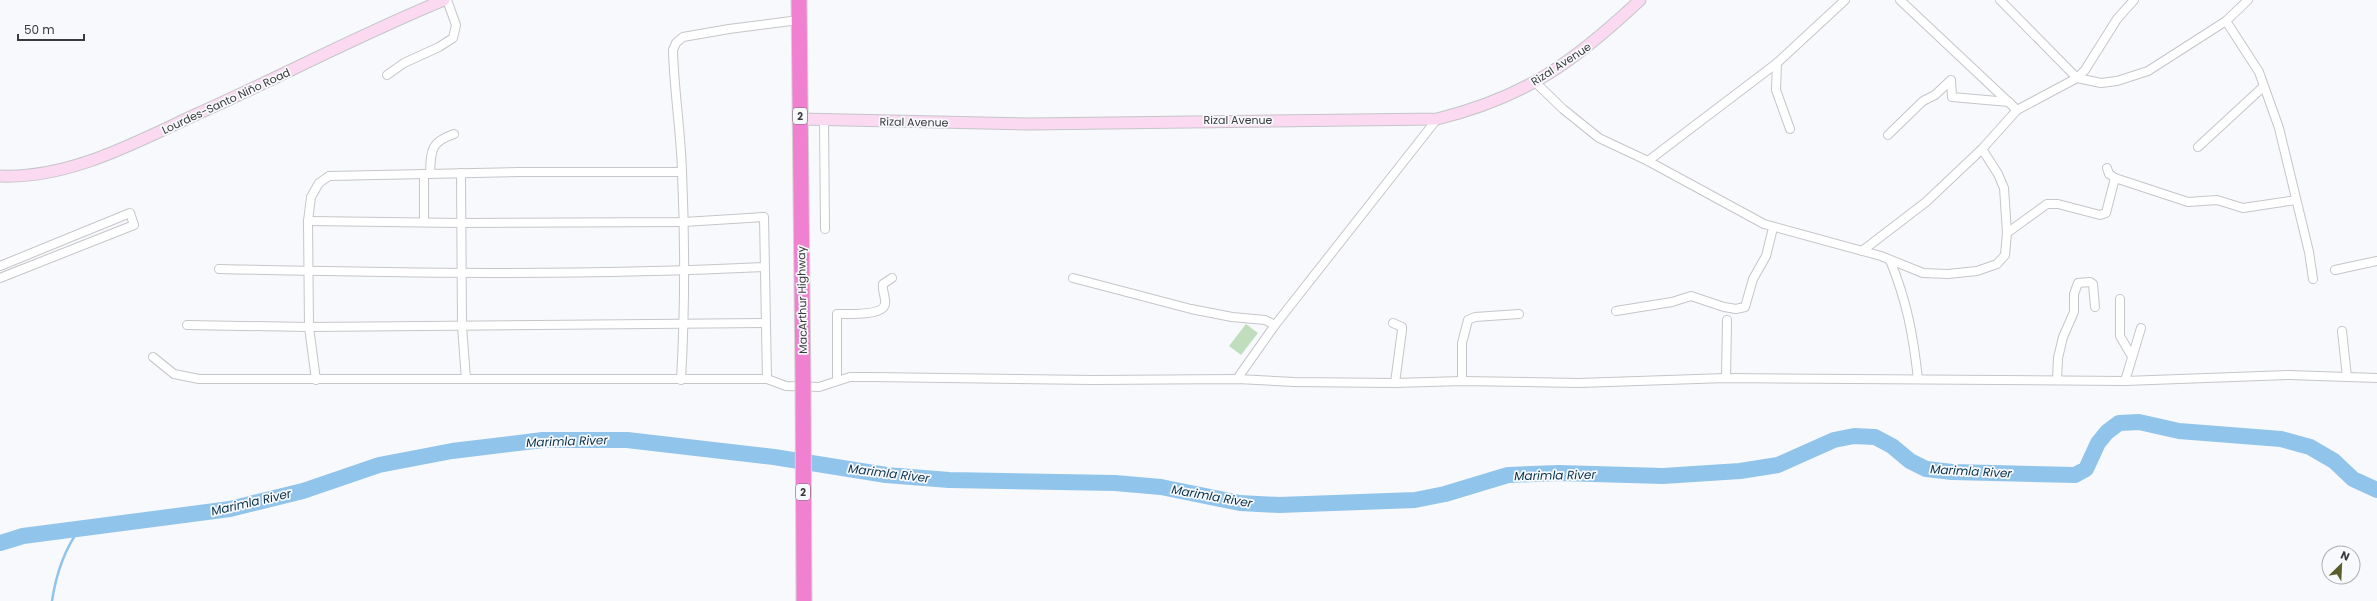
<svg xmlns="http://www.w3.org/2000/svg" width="2377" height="601" font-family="Poppins,sans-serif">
<rect width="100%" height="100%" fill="#f8f9fc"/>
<polygon fill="#c0debd" points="1246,324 1258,333 1241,355 1229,346"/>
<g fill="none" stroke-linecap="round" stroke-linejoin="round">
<path stroke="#90c4ea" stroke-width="2.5" d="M52,601C56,574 64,550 80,528"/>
<polyline stroke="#90c4ea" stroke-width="16" points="0,543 23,536 230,509 303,491 379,465 452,451 543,440 627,440 774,457 886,475 949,480 1115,483 1161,487 1240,503 1279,505 1415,500 1445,494 1508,475 1559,473 1663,476 1740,471 1778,465 1834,440 1854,436 1875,437 1892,446 1910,461 1926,469 1952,472 2075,475 2086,469 2098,443 2107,432 2119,423 2139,422 2179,431 2281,439 2310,447 2334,461 2353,479 2377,490"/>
<g stroke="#c5c6c9" stroke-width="10">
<g id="street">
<polyline points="1900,0 2017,110"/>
<polyline points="2000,0 2077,78 2101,83 2117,81 2148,71 2226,21 2248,0"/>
<polyline points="2226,21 2259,72 2279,128 2309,252 2313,279"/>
<polyline points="1777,63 1776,90 1790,129"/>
<polyline points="387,75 404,63 439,47 453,38 456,25 447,0"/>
<polyline points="1535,82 1563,109 1599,138 1648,161 1764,224 1881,256 1923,273 1948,274 1977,271 1997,264 2005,255 2007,233 2004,188 1998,174 1982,149"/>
<polyline points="824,120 825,229"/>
<polyline points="1888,135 1923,101 1935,95 1951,80 1952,97 2009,102"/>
<polyline points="2198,147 2263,87"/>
<polyline points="1648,161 1777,63 1845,0"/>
<polyline points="2107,168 2109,174 2115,178 2188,202 2217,200 2243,208 2296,200"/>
<polyline points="461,173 462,326 466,379"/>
<polyline points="424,174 424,222"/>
<path d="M430,174C431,151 430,142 454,134"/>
<polyline points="308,221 461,223 684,222 764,217 767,379"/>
<polyline points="2007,233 2047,204 2058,204 2100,215 2106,213 2115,178"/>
<polyline points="1862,251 1926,202 1982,149 2017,110 2077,78 2085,70 2117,19 2134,0"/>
<path d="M1890,260C1907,302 1913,334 1918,379"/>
<polyline points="0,266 130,213 134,225 0,278"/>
<path d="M219,269C401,273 583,276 764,267"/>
<polyline points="2335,270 2377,261"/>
<polyline points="1073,278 1191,309 1232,317 1265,320 1275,325"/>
<polyline points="2120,299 2120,336 2131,355"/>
<polyline points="1616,311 1672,302 1691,296 1724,307 1736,309 1745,307 1753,279 1766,256 1773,228"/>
<polyline points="1393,323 1402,327 1402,330 1395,383"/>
<polyline points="187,325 309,327 765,323"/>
<polyline points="2342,331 2347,377"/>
<polyline points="153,357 174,374 199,379 767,379 786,386 819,387 850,377 871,377 1093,380 1237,379 1294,382 1395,383 1462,381 1579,383 1726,378 2125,381 2289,375 2377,378"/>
<polyline points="1726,378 1727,320"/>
<polyline points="1237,379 1275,325 1437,119"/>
<polyline points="2057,379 2058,358 2063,337 2074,312 2074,294 2078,283 2090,282 2093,284 2095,307"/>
<polyline points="316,380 309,327 308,221 311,197 319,183 329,176 519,172 682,172"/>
<path d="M681,380C685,311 685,241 682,172C681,132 674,91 673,50L676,43L683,37L729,29L799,20"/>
<path d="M837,380V314C847,314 883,316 885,304C886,298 882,291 883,284L892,278"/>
<polyline points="1462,381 1462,343 1468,320 1475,317 1519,314"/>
<polyline points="2125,381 2141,328"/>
</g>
</g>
<g stroke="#c5c6c9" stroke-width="13">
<g id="secondary">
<path d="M800,119L1030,124L1437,119C1526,97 1574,62 1640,0"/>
<path d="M0,176C70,179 136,142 197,114C280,77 361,34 444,0"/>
</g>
</g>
<g stroke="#d4d4d4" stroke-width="17">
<polyline id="highway" points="799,0 803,383"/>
</g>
<use href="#street" stroke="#fff" stroke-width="8"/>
<use href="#secondary" stroke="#fad9f1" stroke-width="11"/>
<use href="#highway" stroke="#f080d0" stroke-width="15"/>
<g stroke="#d4d4d4" stroke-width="17" stroke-linecap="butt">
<polyline id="highway-bridge" points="803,383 804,601"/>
</g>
<use href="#highway-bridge" stroke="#f080d0" stroke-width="15"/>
</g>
<g text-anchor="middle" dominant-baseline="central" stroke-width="3.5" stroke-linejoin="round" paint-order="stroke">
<g fill="#f8f9fc" stroke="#737375" stroke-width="1">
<rect x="793" y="108" width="14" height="16" rx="3"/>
<rect x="796" y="484" width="14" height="16" rx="3"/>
</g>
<g font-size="10" font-weight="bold" fill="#3a3a3b">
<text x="800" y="116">2</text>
<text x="803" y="492">2</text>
</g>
<g font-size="11" fill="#3a3a3b" stroke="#f8f9fc">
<text transform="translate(1561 64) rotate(-33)">Rizal Avenue</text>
<text transform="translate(226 101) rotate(-25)">Lourdes-Santo Niño Road</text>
<text x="1238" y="120">Rizal Avenue</text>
<text transform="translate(914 122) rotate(1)">Rizal Avenue</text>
<text transform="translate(802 300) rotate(-91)">MacArthur Highway</text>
</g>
<g font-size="12" font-style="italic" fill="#06324b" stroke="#f8f9fc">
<text transform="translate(567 441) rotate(-2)">Marimla River</text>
<text transform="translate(1971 471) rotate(3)">Marimla River</text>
<text transform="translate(889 473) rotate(7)">Marimla River</text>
<text transform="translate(1555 475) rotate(-1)">Marimla River</text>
<text transform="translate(1212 496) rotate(10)">Marimla River</text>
<text transform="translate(251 502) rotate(-13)">Marimla River</text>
</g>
</g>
<g transform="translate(2341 565) rotate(24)"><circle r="19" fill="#f8f9fc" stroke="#acadaf"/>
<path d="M0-3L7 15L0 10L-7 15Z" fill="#5b5d2a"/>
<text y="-6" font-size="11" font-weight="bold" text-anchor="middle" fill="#3a3a3b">N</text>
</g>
<path d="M18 34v6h66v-6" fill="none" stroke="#3a3a3b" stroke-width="2"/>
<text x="24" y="34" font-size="12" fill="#3a3a3b" stroke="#f8f9fc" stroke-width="3" paint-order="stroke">50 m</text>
</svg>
